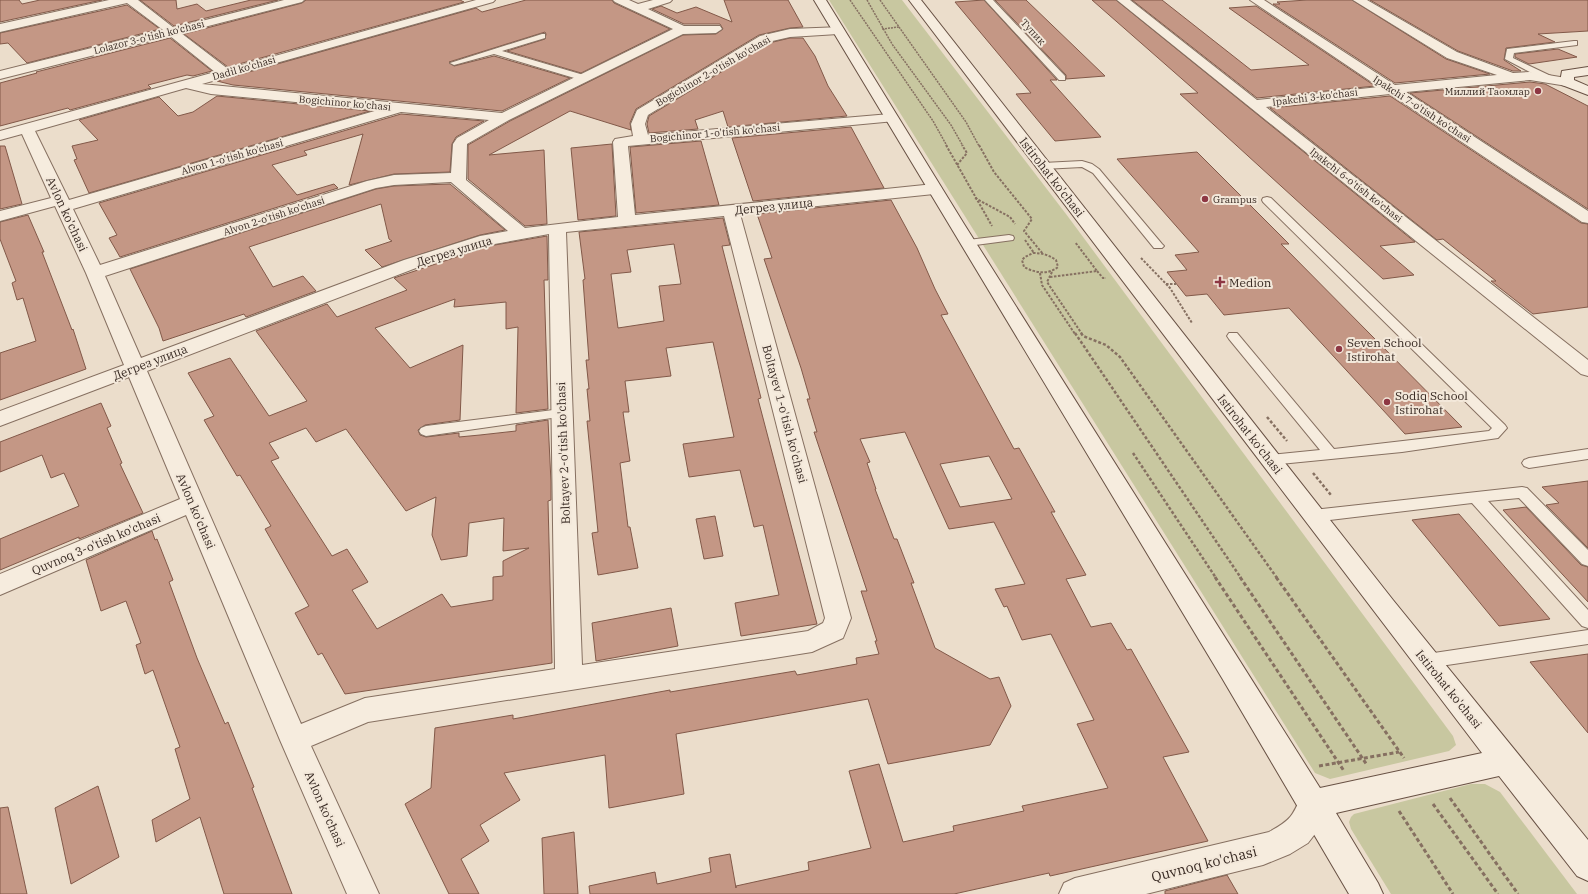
<svg xmlns="http://www.w3.org/2000/svg" width="1588" height="894" font-family="'IBM Plex Serif',serif">
<rect width="100%" height="100%" fill="#ebddcb"/>
<g fill="#c8c7a0">
<polygon points="829,0 902,0 1066,214 1453,736 1456,745 1449,751 1330,779 1315,773"/>
<polygon points="1471,784 1485,784 1500,792 1577,894 1391,894 1351,829 1349,822 1351,817 1354,814"/>
</g>
<g fill="#c49785" stroke="#825949" fill-rule="evenodd">
<polygon points="0,0 19,0 22,4 40,0 102,0 0,22"/>
<polygon points="140,0 176,0 177,9 197,4 206,11 251,0 278,0 174,26"/>
<polygon points="306,0 460,0 464,2 228,67 184,34 302,3"/>
<polygon points="526,0 612,0 614,3 670,29 581,73 507,51 545,39 546,34 545,32 449,62 454,66 494,56 570,78 502,111 233,85 217,81 476,8 482,12"/>
<polygon points="724,0 788,0 803,27 790,28 759,35 636,109 630,123 631,130 570,111 489,155 544,150 547,224 525,226 468,179 468,145 510,121 683,35 716,34 723,29 720,24 684,24 652,9 661,6 677,13 696,7 732,22"/>
<polygon points="984,0 1057,80 1050,80 1101,137 1055,141 1016,94 1031,93 955,2"/>
<polygon points="995,0 1026,0 1105,76 1066,79 1066,75"/>
<polygon points="1092,0 1116,0 1415,242 1380,246 1414,275 1383,279 1180,94 1198,93"/>
<polygon points="1132,0 1162,0 1251,70 1309,65 1229,8 1256,6 1375,86 1257,98"/>
<polygon points="1307,0 1352,0 1446,59 1490,74 1395,83 1273,4 1280,4 1277,2"/>
<polygon points="1370,0 1588,0 1588,31 1538,34 1555,42 1506,48 1504,60 1521,71 1513,71 1458,51"/>
<polygon points="127,5 160,29 27,63 8,43 0,44 0,33"/>
<polygon points="170,38 212,71 193,76 187,75 148,85 151,88 70,110 68,108 0,126 0,83 37,73 36,72"/>
<polygon points="790,38 803,38 815,56 828,86 847,116 728,127 723,111 695,120 698,129 649,133 647,124 649,116 769,43"/>
<polygon points="1558,49 1577,57 1529,64 1515,57 1515,54"/>
<polygon points="1530,82 1545,84 1588,106 1588,209 1410,93"/>
<polygon points="217,96 370,111 89,193 74,160 77,159 72,146 98,140 79,120 159,97 178,116 193,112"/>
<polygon points="1390,96 1581,223 1588,224 1588,307 1533,314 1491,281 1496,281 1458,251 1443,239 1437,240 1270,108"/>
<polygon points="401,114 484,121 456,137 452,144 450,172 394,174 349,185 363,134 304,151 307,155 272,165 297,195 334,184 338,188 120,257 109,238 117,235 99,203"/>
<polygon points="851,127 884,188 753,201 732,138"/>
<polygon points="701,141 719,205 636,213 630,147"/>
<polygon points="612,144 616,216 578,220 571,148"/>
<polygon points="0,146 5,146 22,204 0,209"/>
<polygon points="1197,152 1289,244 1281,244 1462,427 1405,434 1289,308 1224,315 1207,294 1186,296 1167,272 1187,270 1175,255 1199,252 1117,159"/>
<polygon points="450,184 505,230 480,235 382,267 365,250 392,241 389,239 381,204 249,247 273,287 303,276 316,291 246,317 244,314 163,341 159,328 130,269 376,189 394,186"/>
<path d="M891,200L917,248L935,289L948,314L941,315L1014,449L1019,448L1055,512H1051L1086,575L1066,579L1091,627L1111,623L1127,650L1131,649L1189,752L1163,757L1208,841L1050,876L1049,873L954,894H590L589,886L655,872L657,884L711,872L709,858L730,854L736,888V886L809,870L808,862L871,848L849,771L879,764L903,842L954,831L953,826L1024,811L1022,806L1108,788L1077,724L1094,720L1051,634L1022,640L1007,606L1004,607L995,589L1025,584L994,522L949,529L905,432L860,439L870,462L867,463L876,489H875L894,539H897L914,583H911L935,648L990,679L999,677L1011,706L990,745L888,764L868,699L676,734L684,794L609,808L605,755L504,773L520,800L480,825L489,841L461,859L479,894H449L405,804L431,788L435,728L513,715V719L670,690V692L795,671L797,675L857,664L856,658L879,654L875,641H877L861,591H867L814,432H817L807,399H810L801,368L764,259L772,258L757,214ZM989,456L1012,499L960,507L940,464Z"/>
<polygon points="28,215 44,252 42,252 72,330 73,329 86,369 0,400 0,353 36,341 23,298 17,300 12,283 16,281 0,239 0,222"/>
<path d="M723,218L730,245L722,246L761,398L758,399L817,624L741,636L735,603L779,595L763,525L754,527L740,470L689,477L683,444L734,437L713,342L666,348L671,376L625,381L629,412H623L630,461L620,463L628,527H630L638,568L598,575L592,533L598,532L587,421H590L587,389H589L586,360H589L583,280L585,279L579,232ZM674,244L681,284L659,286L664,321L618,328L611,274L631,272L627,250Z"/>
<path d="M547,236L548,280H544L548,409L516,413L518,327L506,329V302L454,307L455,299L375,328L410,368L463,345L460,420L425,425L418,430L420,435L426,437L459,433V437L480,435L516,431V425L548,420L551,482V500L548,501L552,663L345,694L322,653L318,655L295,613L309,606L265,529L271,526L240,475L237,476L204,420L214,416L188,373L230,358L269,416L307,401L256,331L327,304L337,317L407,290L394,278L489,246ZM306,428L316,442L346,429L406,511L436,497L432,535L441,560L467,556L469,523L504,518L503,551L529,548L503,561V576L493,577V600L451,607L442,594L377,629L352,590L368,582L347,549L332,556L271,461L279,458L269,443Z"/>
<polygon points="101,403 111,426 107,428 122,463 120,464 143,513 79,539 79,537 0,570 0,539 79,506 64,473 51,478 42,455 0,472 0,442"/>
<polygon points="1588,481 1588,548 1546,505 1559,503 1542,487"/>
<polygon points="1526,507 1581,565 1588,567 1588,602 1503,510"/>
<polygon points="1459,514 1550,619 1499,626 1412,520"/>
<polygon points="715,516 723,556 704,559 696,519"/>
<polygon points="152,531 155,540 157,539 173,580 169,582 197,658 225,724 228,722 254,787 252,788 292,894 224,894 200,817 156,842 152,820 190,799 175,749 180,747 153,670 145,674 136,645 141,643 126,601 101,611 86,560"/>
<polygon points="671,608 678,646 596,661 592,623"/>
<polygon points="1588,654 1588,733 1530,662"/>
<polygon points="98,786 119,857 71,884 55,808"/>
<polygon points="8,807 27,894 0,894 0,808"/>
<polygon points="574,832 578,894 544,894 542,838"/>
<polygon points="1227,875 1238,894 1165,894 1165,891"/>
</g>
<g fill="none" stroke-linecap="round" stroke-linejoin="round">
<g stroke="#867061" stroke-width="2">
<g id="lane">
<polygon points="985,0 993,0 1065,76 1065,80 1059,80"/>
<polygon points="542,34 545,34 545,38 502,51 587,76 587,80 581,80 494,54 454,65 450,63"/>
<polygon points="1574,41 1577,41 1577,45 1514,53 1513,58 1553,77 1553,81 1547,81 1505,59 1507,49"/>
<polygon points="1082,161 1092,164 1099,169 1162,244 1164,246 1162,248 1154,248 1093,173 1082,167 1043,169 1038,166 1043,163"/>
<polygon points="1267,197 1271,198 1505,425 1507,428 1498,438 1402,452 1270,465 1265,463 1263,460 1265,457 1270,455 1320,450 1229,339 1227,336 1229,333 1237,333 1334,449 1489,431 1492,428 1263,202 1262,200 1263,198"/>
<polygon points="1009,235 1013,236 1014,238 1013,240 968,246 963,243 968,240"/>
<polygon points="561,409 566,410 568,413 566,416 426,436 421,434 419,431 421,428 426,426"/>
<polygon points="1588,449 1588,459 1529,468 1524,466 1522,463 1524,460 1529,458"/>
<polygon points="1522,487 1527,488 1588,550 1588,566 1582,564 1519,498 1488,501 1588,610 1588,628 1582,626 1472,503 1313,522 1308,520 1305,516 1308,512 1313,510"/>
<polygon points="1588,630 1588,644 1427,668 1421,666 1418,661 1421,656 1427,654"/>
</g>
</g>
<g stroke="#867061" stroke-width="2">
<g id="street">
<path d="M109,0H138L174,28L284,0H304L302,2L181,33L228,69L476,0H495L493,2L202,84L502,113L673,29L615,2L613,0H629L638,4L653,0H672L670,2L648,9L684,26H720L722,29L716,33L683,34L509,120L467,144L466,180L525,228L618,217L613,142L615,139L633,136L631,124L637,110L760,36L790,29L842,27L844,30L842,33L838,34L790,37L768,42L648,115L645,124L648,135L890,114L895,115L897,118L895,121L628,146L635,215L934,184L940,186L942,189L940,192L934,194L740,214L851,618L843,638L812,652L368,722L311,746L379,894H347L280,740L186,515L0,595V574L180,499L129,377L0,426V411L124,365L86,273L55,206L0,221V211L51,198L22,134L0,140V131L215,72L170,36L0,79V71L163,30L127,3L0,32V24ZM186,88L211,94L378,110L69,200L35,131ZM401,112L489,120L457,138L453,144L451,173L394,175L367,181L100,265L73,209ZM451,182L508,231L480,236L404,260L141,358L105,276L376,188L394,185ZM724,216L825,618L823,623L808,631L582,665L566,232ZM549,234L555,669L365,698L301,724L147,371L416,268L489,245Z"/>
<polygon points="1117,0 1130,0 1257,100 1379,87 1250,0 1264,0 1395,85 1497,75 1447,58 1353,0 1367,0 1457,52 1513,73 1530,72 1572,79 1574,82 1572,85 1567,86 1530,80 1406,92 1588,211 1588,223 1582,222 1390,94 1266,107 1588,360 1588,376 1581,374"/>
<path d="M1313,790L1324,794L1328,804L1318,830L1308,843L1290,854L1263,865L1146,894H1059L1064,883L1075,878L1269,832C1291,820 1293,816 1302,794Z"/>
</g>
</g>
<g stroke="#685144" stroke-width="2">
<g id="secondary">
<polygon points="814,0 826,0 964,224 1320,788 1482,753 909,0 921,0 1393,600 1588,840 1588,881 1577,876 1499,776 1336,813 1378,883 1383,894 1349,894 1222,678"/>
<polygon points="1588,67 1588,75 1574,77 1574,80 1588,86 1588,95 1562,85 1560,82 1562,71"/>
</g>
</g>
<g stroke="#867061" stroke-width="1.5" stroke-dasharray="2 1" stroke-linecap="butt">
<polyline points="850,0 933,121 947,146"/>
<polyline points="867,0 892,44 951,125 963,146"/>
<polyline points="880,0 966,122 979,146"/>
<polyline points="882,29 899,27"/>
</g>
<g stroke="#867061" stroke-width="2" stroke-dasharray="2.5 1.5" stroke-linecap="butt">
<polyline points="946,145 992,226"/>
<polyline points="979,145 994,172 1032,219 1024,231 1043,254"/>
<polyline points="957,165 967,153 962,145"/>
<polyline points="975,198 1010,217 1015,224"/>
<polyline points="1025,240 1034,253"/>
<path d="M1033,253C1042,253 1049,255 1056,260L1058,267C1048,275 1035,273 1024,267L1022,260L1025,257Z"/>
<polyline points="1141,258 1170,288 1192,323"/>
<polyline points="1097,271 1103,278 1106,278"/>
<polyline points="1052,272 1047,282 1082,334"/>
<polyline points="1040,273 1042,285 1075,334"/>
<polyline points="1050,277 1097,271 1075,242"/>
<polyline points="1166,284 1176,284"/>
</g>
<g stroke="#867061" stroke-width="2.5" stroke-dasharray="3 2" stroke-linecap="butt">
<polyline points="1075,333 1241,578"/>
<polyline points="1081,333 1083,336 1106,345 1120,357 1277,578"/>
<polyline points="1267,417 1287,441"/>
<polyline points="1133,453 1216,578"/>
<polyline points="1313,473 1331,495"/>
</g>
<g stroke="#867061" stroke-width="3" stroke-dasharray="4 2.5" stroke-linecap="butt">
<polyline points="1215,577 1344,771"/>
<polyline points="1240,577 1367,765"/>
<polyline points="1276,577 1404,758"/>
<polyline points="1319,766 1399,752"/>
<polyline points="1450,798 1518,894"/>
<polyline points="1433,804 1498,894"/>
<polyline points="1399,811 1453,894"/>
</g>
<use href="#lane" fill="#f6ecde" fill-rule="evenodd"/>
<use href="#street" fill="#f6ecde" fill-rule="evenodd"/>
<use href="#secondary" fill="#f6ecde" fill-rule="evenodd"/>
</g>
<g fill="#8e3743" stroke="#f3e8da" stroke-width="1.5">
<circle cx="1538" cy="91" r="4"/>
<circle cx="1205" cy="199" r="4"/>
<path d="M1218 276h4v4h4v4h-4v4h-4v-4h-4v-4h4z"/>
<circle cx="1339" cy="349" r="4"/>
<circle cx="1387" cy="402" r="4"/>
</g>
<g text-anchor="middle" dominant-baseline="central" stroke-width="4" stroke-linejoin="round" paint-order="stroke">
<g font-size="10" fill="#382a23" stroke="#f3e8da">
<text transform="translate(1033 32) rotate(47)">Тупик</text>
<text transform="translate(149 37) rotate(-14)">Lolazor 3-o'tish ko'chasi</text>
<text transform="translate(244 68) rotate(-16)">Dadil ko'chasi</text>
<text transform="translate(713 71) rotate(-30)">Bogichinor 2-o'tish ko'chasi</text>
<text transform="translate(1315 97) rotate(-7)">Ipakchi 3-ko'chasi</text>
<text transform="translate(345 103) rotate(5)">Bogichinor ko'chasi</text>
<text transform="translate(1422 109) rotate(33)">Ipakchi 7-o'tish ko'chasi</text>
<text transform="translate(715 133) rotate(-5)">Bogichinor 1-o'tish ko'chasi</text>
<text transform="translate(232 157) rotate(-16)">Alvon 1-o'tish ko'chasi</text>
<text transform="translate(1356 185) rotate(38)">Ipakchi 6-o'tish ko'chasi</text>
<text transform="translate(274 216) rotate(-18)">Alvon 2-o'tish ko'chasi</text>
</g>
<g font-size="10" fill="#382a23" stroke="#f3e8da" text-anchor="end">
<text x="1530" y="91">Миллий Таомлар</text>
<text x="1213" y="199" text-anchor="start">Grampus</text>
</g>
<g font-size="12" fill="#382a23" stroke="#f3e8da">
<text transform="translate(1052 177) rotate(52)">Istirohat ko'chasi</text>
<text transform="translate(774 206) rotate(-6)">Дегрез улица</text>
<text transform="translate(67 214) rotate(65)">Avlon ko'chasi</text>
<text transform="translate(454 251) rotate(-17)">Дегрез улица</text>
<text transform="translate(150 362) rotate(-21)">Дегрез улица</text>
<text transform="translate(785 414) rotate(75)">Boltayev 1-o'tish ko'chasi</text>
<text transform="translate(1250 434) rotate(52)">Istirohat ko'chasi</text>
<text transform="translate(563 453) rotate(-92)">Boltayev 2-o'tish ko'chasi</text>
<text transform="translate(196 511) rotate(67)">Avlon ko'chasi</text>
<text transform="translate(96 544) rotate(-23)">Quvnoq 3-o'tish ko'chasi</text>
<text transform="translate(1449 689) rotate(51)">Istirohat ko'chasi</text>
<text transform="translate(325 809) rotate(66)">Avlon ko'chasi</text>
</g>
<g font-size="12" fill="#382a23" stroke="#f3e8da" text-anchor="start">
<text x="1229" y="282">Medion</text>
<text x="1347" y="342">Seven School<tspan x="1347" dy="14">Istirohat</tspan></text>
<text x="1395" y="395">Sodiq School<tspan x="1395" dy="14">Istirohat</tspan></text>
</g>
<g font-size="14" fill="#382a23" stroke="#f3e8da">
<text transform="translate(1204 864) rotate(-14)">Quvnoq ko'chasi</text>
</g>
</g>
</svg>
